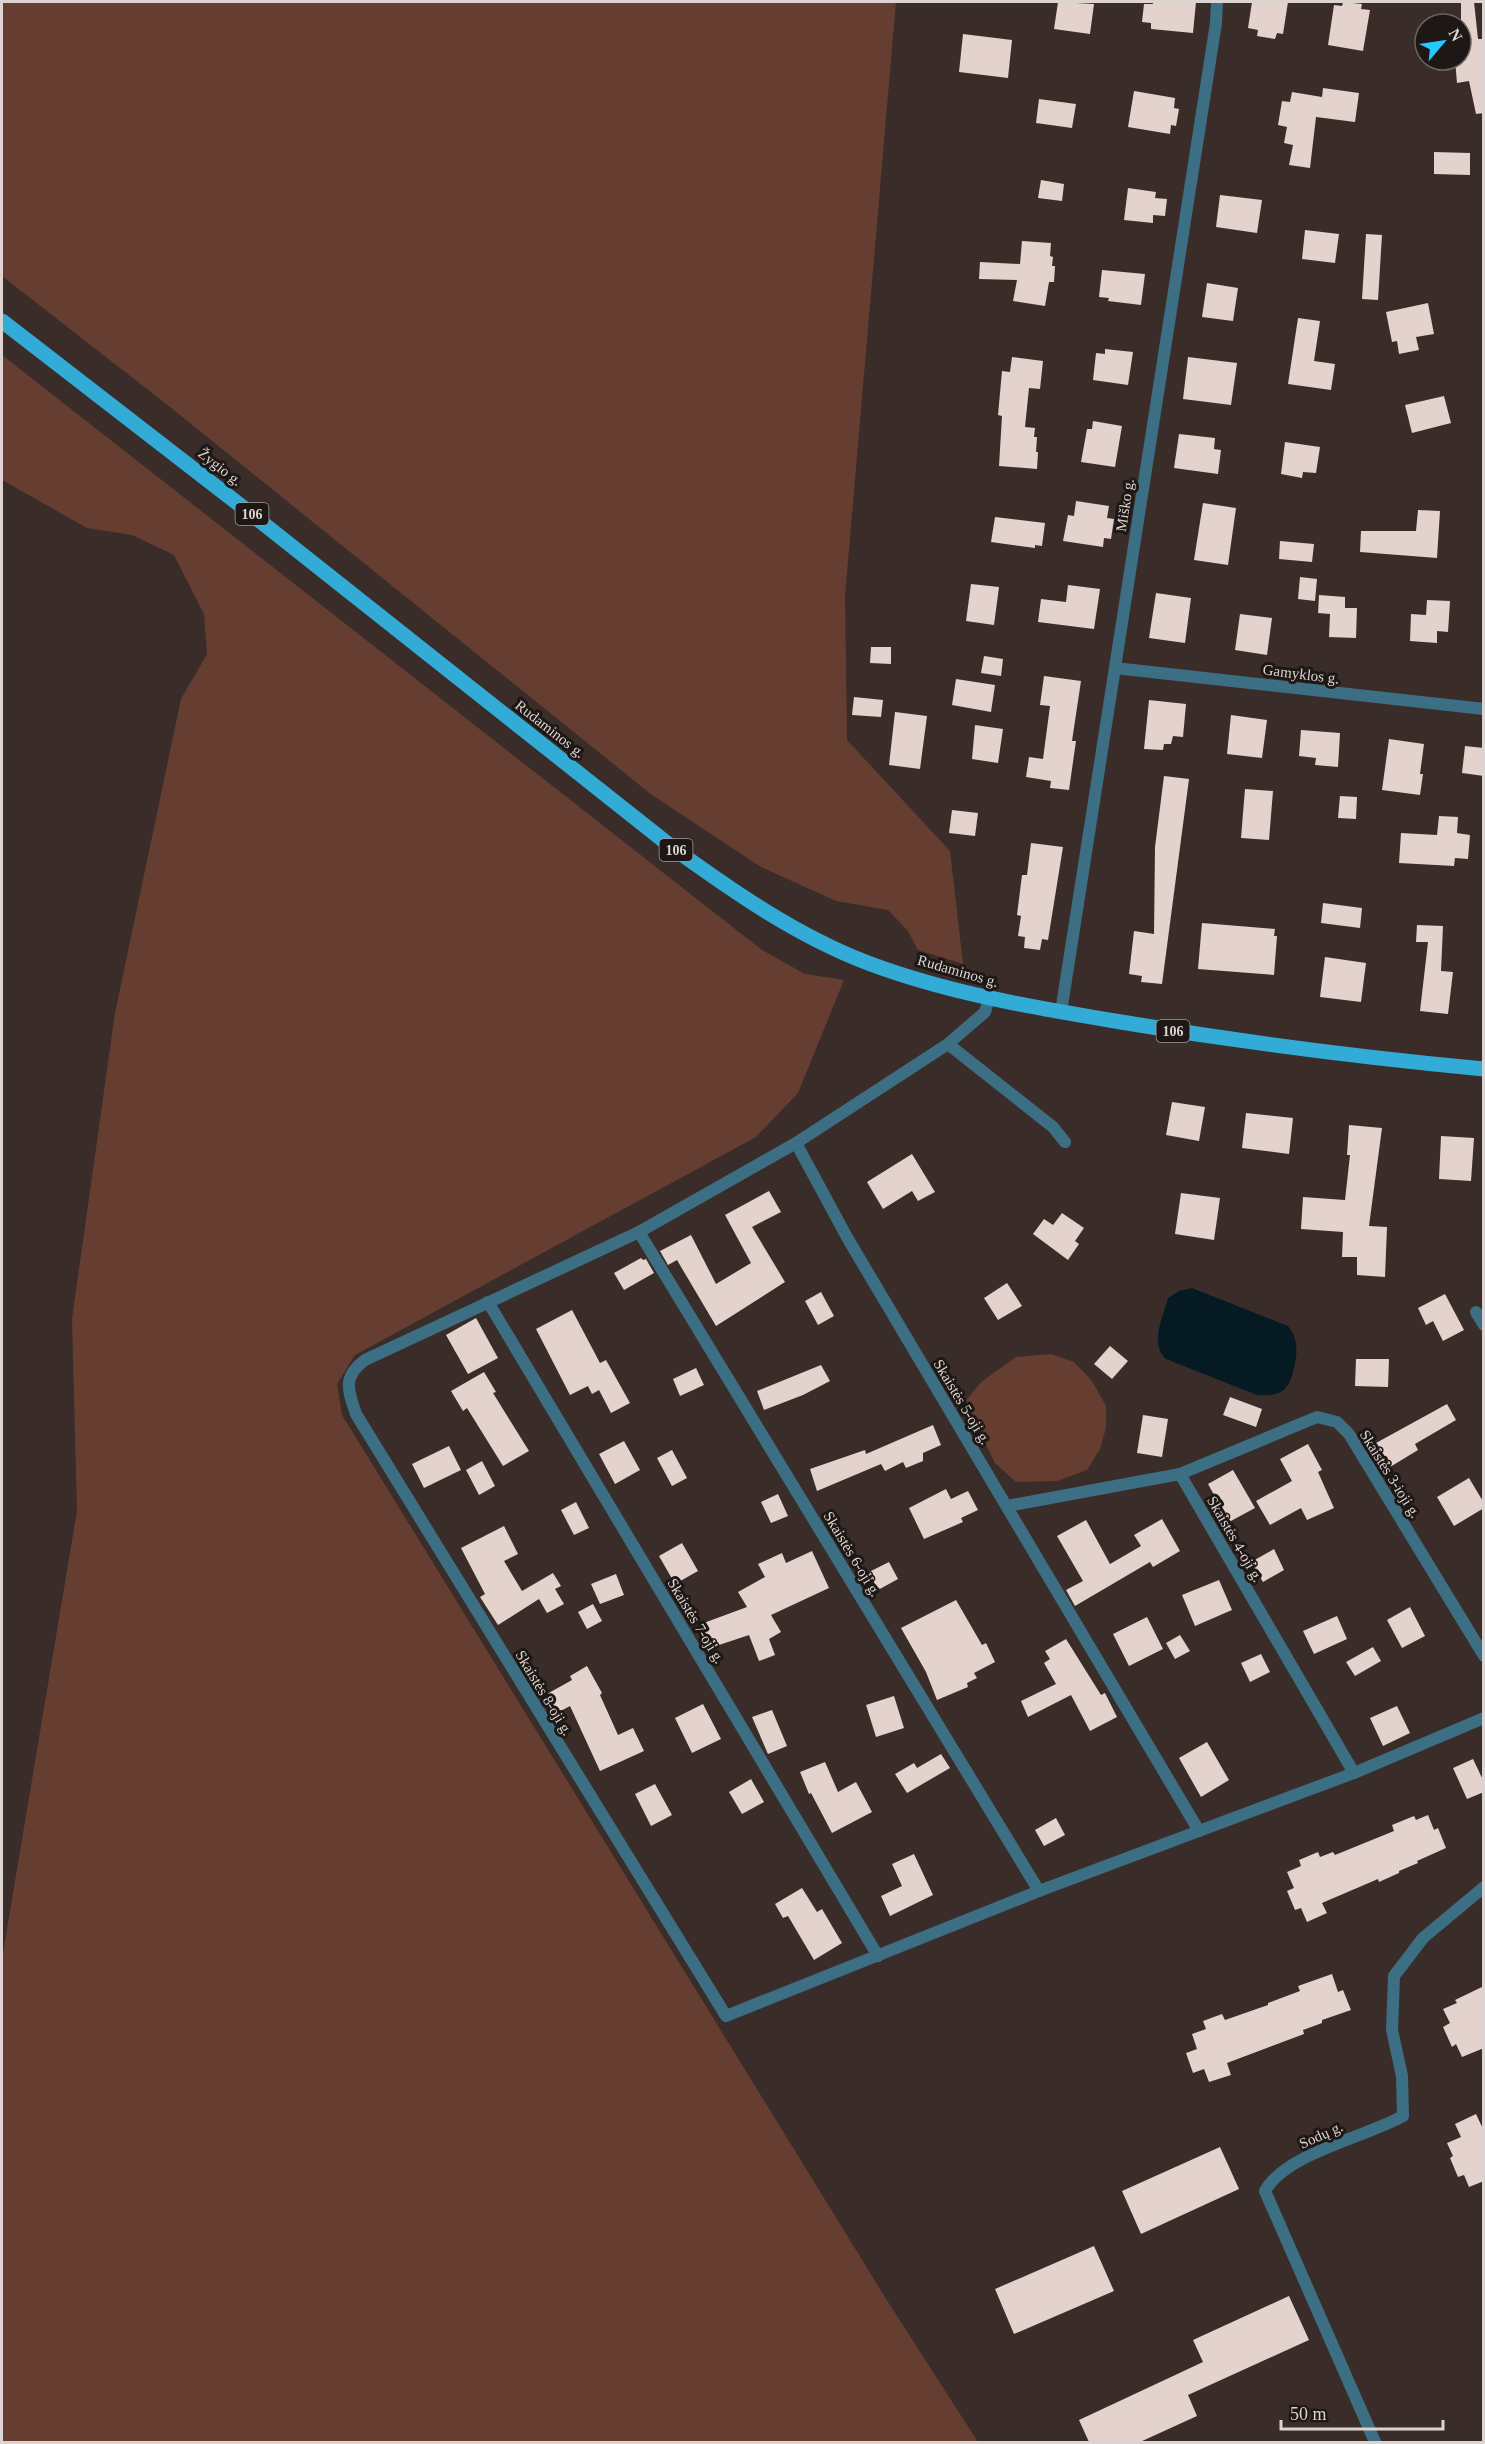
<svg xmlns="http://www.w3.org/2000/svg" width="1485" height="2444" font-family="'Times New Roman',serif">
<rect width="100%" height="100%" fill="#3a2d29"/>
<g fill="#663d31">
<polygon points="2,2 896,2 845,596 847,740 950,851 963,964 918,950 908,931 888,910 836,901 761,867 652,795 170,407 2,276"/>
<polygon points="2,355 762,950 805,974 844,980 798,1093 756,1137 355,1355 337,1384 342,1415 888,2302 978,2442 2,2442 2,1959 77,1511 72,1319 115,1013 181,699 207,654 204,614 174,555 132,535 87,528 2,480"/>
<polygon points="1051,1354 1074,1362 1092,1381 1106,1406 1106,1428 1100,1449 1087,1470 1057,1481 1016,1482 995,1463 965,1402 981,1382 1016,1357"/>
</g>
<path fill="#051a23" d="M1192,1288L1288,1326C1297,1338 1298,1348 1295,1363C1290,1388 1285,1397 1257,1395L1166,1359C1149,1344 1163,1317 1168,1298L1179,1291Z"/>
<g fill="#e4d2cc">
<polygon points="1058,2 1094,4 1090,34 1054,29"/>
<polygon points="1153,2 1196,2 1193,33 1151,29 1151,23 1142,22 1144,4 1153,4"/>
<polygon points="1252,2 1288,2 1283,34 1277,33 1275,39 1257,36 1258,30 1248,28"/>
<polygon points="1343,2 1362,4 1361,9 1370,10 1363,51 1328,45 1334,5 1342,6"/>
<polygon points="1461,2 1474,2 1478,39 1484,39 1484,113 1476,114 1469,81 1457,83 1455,60 1461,60"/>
<polygon points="963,34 1012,40 1008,78 959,72"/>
<polygon points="1323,88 1359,93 1355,122 1316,117 1310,168 1289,165 1293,145 1284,143 1287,127 1278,125 1282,101 1290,102 1292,92 1322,97"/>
<polygon points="1134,91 1175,98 1174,108 1179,109 1176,126 1171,125 1170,134 1128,127"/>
<polygon points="1039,99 1076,104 1072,128 1036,123"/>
<polygon points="1434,152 1470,153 1470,175 1434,174"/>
<polygon points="1041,180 1064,184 1062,201 1038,198"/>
<polygon points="1128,188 1156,192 1155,198 1167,199 1165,216 1153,215 1153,223 1124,220"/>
<polygon points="1220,195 1262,200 1257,233 1216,227"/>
<polygon points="1305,230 1339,234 1335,263 1302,259"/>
<polygon points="1366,234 1382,235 1378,300 1362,299"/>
<polygon points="1022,241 1051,243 1050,256 1053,257 1052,266 1055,266 1054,282 1049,282 1045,306 1013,301 1017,280 979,279 980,262 1020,264"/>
<polygon points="1102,270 1145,274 1141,305 1108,301 1109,298 1099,297"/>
<polygon points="1207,283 1238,288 1233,321 1202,317"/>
<polygon points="1428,303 1434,334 1416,337 1419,350 1399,354 1397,341 1392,342 1386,312"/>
<polygon points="1298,318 1320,321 1314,361 1335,364 1331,390 1288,384"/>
<polygon points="1105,349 1133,352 1128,385 1093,380 1096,353 1105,354"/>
<polygon points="1012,357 1043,361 1040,389 1029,388 1025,427 1035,428 1034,437 1037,437 1036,452 1038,452 1037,469 999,466 1002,416 998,415 1002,371 1010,372"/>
<polygon points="1188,357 1237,363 1231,405 1183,399"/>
<polygon points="1444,396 1451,423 1412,433 1405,405"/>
<polygon points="1093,421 1122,426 1115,467 1081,462 1087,429 1092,429"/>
<polygon points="1179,434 1215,438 1214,449 1221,450 1218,474 1174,468"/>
<polygon points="1285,442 1320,447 1316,473 1303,472 1302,478 1281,474"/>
<polygon points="1076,501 1109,506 1107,518 1114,519 1111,539 1104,538 1103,547 1063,541 1068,515 1074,516"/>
<polygon points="1203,503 1236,508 1228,565 1194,560"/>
<polygon points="1418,510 1440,511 1437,558 1360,552 1361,531 1416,531"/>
<polygon points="995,517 1045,523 1042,546 1035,545 1035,548 991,542"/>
<polygon points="1280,541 1314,544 1312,562 1279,559"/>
<polygon points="1300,577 1317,579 1315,601 1298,599"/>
<polygon points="971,584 999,587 994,625 966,621"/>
<polygon points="1068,585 1100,589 1094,629 1038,622 1041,599 1066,602"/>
<polygon points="1156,593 1191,598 1185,643 1149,638"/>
<polygon points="1319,595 1345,597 1345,608 1357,608 1356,638 1329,637 1330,614 1318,613"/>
<polygon points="1427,600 1450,601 1448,632 1437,631 1437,643 1410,641 1411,614 1426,615"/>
<polygon points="1240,614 1272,618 1267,655 1235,650"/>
<polygon points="871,647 891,647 891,664 870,663"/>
<polygon points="984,656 1003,659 1001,676 981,673"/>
<polygon points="1044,676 1081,681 1072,741 1076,741 1069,790 1050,788 1051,781 1026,777 1029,757 1043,759 1050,706 1040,705"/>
<polygon points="956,679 995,685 991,712 952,705"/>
<polygon points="854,697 883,700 881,717 852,715"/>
<polygon points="1149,700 1186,704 1183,737 1173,736 1171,744 1164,744 1163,750 1144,749"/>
<polygon points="895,712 927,716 920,769 889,765"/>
<polygon points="1231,715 1267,720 1262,758 1227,754"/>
<polygon points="975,725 1003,729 998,763 972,759"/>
<polygon points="1301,730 1340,733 1338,767 1315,765 1316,758 1299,756"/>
<polygon points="1389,739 1424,744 1420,774 1423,774 1420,795 1382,790"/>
<polygon points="1465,746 1484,748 1484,776 1462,773"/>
<polygon points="1164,776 1189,779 1162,984 1141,982 1142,976 1129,974 1134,931 1154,934 1155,847"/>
<polygon points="1245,789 1273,791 1269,840 1241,838"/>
<polygon points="1340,796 1357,797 1356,819 1338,818"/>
<polygon points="952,810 978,813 975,836 949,833"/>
<polygon points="1439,816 1458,817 1457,833 1470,835 1468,859 1455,858 1454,866 1399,863 1401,833 1437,835"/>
<polygon points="1031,843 1063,847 1048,940 1042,939 1040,950 1024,948 1025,937 1018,936 1021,916 1017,915 1022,875 1027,875"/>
<polygon points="1323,903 1362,908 1360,928 1321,923"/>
<polygon points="1202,923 1275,929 1274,936 1277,936 1274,975 1198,969"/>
<polygon points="1417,925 1443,926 1441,971 1453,972 1448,1014 1420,1011 1428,942 1416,942"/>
<polygon points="1325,957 1366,963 1361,1002 1320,997"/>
<polygon points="1172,1102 1205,1107 1199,1141 1166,1135"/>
<polygon points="1246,1113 1293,1118 1289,1154 1242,1148"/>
<polygon points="1349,1125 1382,1128 1369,1226 1387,1227 1385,1277 1357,1275 1357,1257 1342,1257 1343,1232 1301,1229 1303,1197 1345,1200 1350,1155 1347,1155"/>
<polygon points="1441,1136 1474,1138 1471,1181 1439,1179"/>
<polygon points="912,1154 935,1192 918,1201 912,1191 883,1209 867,1182"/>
<polygon points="769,1191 781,1212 752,1227 785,1282 716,1326 677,1260 668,1265 660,1251 691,1235 716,1284 751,1263 725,1215"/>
<polygon points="1181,1193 1220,1198 1214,1240 1175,1234"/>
<polygon points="1062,1213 1084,1228 1075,1241 1079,1244 1068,1260 1033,1234 1044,1219 1053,1225"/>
<polygon points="641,1258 643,1260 646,1259 654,1273 624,1290 614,1273"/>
<polygon points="1007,1283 1022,1306 998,1320 984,1298"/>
<polygon points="821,1292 834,1316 818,1325 805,1301"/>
<polygon points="1445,1294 1464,1330 1443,1341 1433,1321 1426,1325 1418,1308"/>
<polygon points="572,1310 600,1363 606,1360 630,1403 611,1413 599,1390 592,1394 588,1386 570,1395 536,1329"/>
<polygon points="476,1318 498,1358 468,1374 446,1335"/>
<polygon points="1110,1346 1128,1361 1112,1379 1094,1364"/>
<polygon points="1356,1359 1389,1359 1388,1387 1355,1386"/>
<polygon points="821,1365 830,1381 803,1395 764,1410 757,1391"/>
<polygon points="696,1368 704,1385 680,1396 673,1379"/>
<polygon points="484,1372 496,1392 493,1393 529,1451 503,1466 467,1408 463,1411 451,1391"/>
<polygon points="1230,1397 1262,1409 1256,1427 1223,1415"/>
<polygon points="1447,1404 1456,1420 1415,1444 1418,1450 1390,1467 1376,1443"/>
<polygon points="1143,1415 1168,1419 1162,1457 1137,1453"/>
<polygon points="933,1425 941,1445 923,1453 923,1461 906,1468 903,1462 885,1471 881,1464 817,1491 810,1469 865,1450 866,1454"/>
<polygon points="624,1441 640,1470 615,1484 599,1454"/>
<polygon points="1308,1444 1322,1470 1318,1472 1334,1508 1307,1520 1301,1508 1270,1525 1256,1501 1292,1481 1280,1459"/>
<polygon points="449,1446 461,1470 424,1488 412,1464"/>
<polygon points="672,1450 687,1478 672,1486 657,1458"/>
<polygon points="482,1461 495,1486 479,1495 466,1470"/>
<polygon points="1233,1470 1255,1508 1229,1522 1208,1484"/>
<polygon points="1469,1478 1484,1503 1484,1508 1454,1526 1437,1497"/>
<polygon points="946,1489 951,1499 968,1491 978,1510 961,1518 963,1522 924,1539 909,1508"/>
<polygon points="778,1494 788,1516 771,1523 761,1502"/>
<polygon points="576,1502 589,1528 574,1535 561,1510"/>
<polygon points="1162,1519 1180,1551 1153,1567 1150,1562 1075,1606 1066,1590 1083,1581 1057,1536 1086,1520 1110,1564 1141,1546 1134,1535"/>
<polygon points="504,1526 518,1554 504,1561 522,1591 553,1573 561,1586 555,1589 564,1604 547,1613 539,1599 498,1625 480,1597 485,1594 461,1548"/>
<polygon points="682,1543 698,1571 675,1584 659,1556"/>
<polygon points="1274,1549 1284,1570 1263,1582 1251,1562"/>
<polygon points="812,1551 829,1588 771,1615 781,1632 769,1639 775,1655 759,1661 749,1635 710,1648 701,1624 747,1607 738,1592 765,1577 758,1564 782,1553 786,1563"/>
<polygon points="889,1562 898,1579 878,1590 869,1572"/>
<polygon points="616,1574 624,1595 600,1604 591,1584"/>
<polygon points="1219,1580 1232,1610 1195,1626 1182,1595"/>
<polygon points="956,1600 982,1645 986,1643 995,1662 974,1673 977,1678 967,1683 968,1687 937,1700 926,1672 901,1628"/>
<polygon points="593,1604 602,1621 587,1629 578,1612"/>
<polygon points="1410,1607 1425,1636 1402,1648 1387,1620"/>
<polygon points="1337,1616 1347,1639 1314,1654 1303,1631"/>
<polygon points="1147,1617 1163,1649 1129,1666 1113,1634"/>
<polygon points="1180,1635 1190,1651 1175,1659 1166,1643"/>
<polygon points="1066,1639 1101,1695 1105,1693 1117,1717 1090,1731 1071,1695 1028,1717 1021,1701 1056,1684 1044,1663 1050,1659 1045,1651"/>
<polygon points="1373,1647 1381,1661 1355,1676 1346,1662"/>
<polygon points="1261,1654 1270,1672 1250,1682 1241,1663"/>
<polygon points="587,1666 602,1693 600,1695 618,1735 633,1728 644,1751 600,1771 570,1706 557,1713 547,1694 572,1680 570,1676"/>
<polygon points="894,1696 904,1728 876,1737 866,1705"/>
<polygon points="703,1704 721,1739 692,1753 675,1718"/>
<polygon points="1397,1706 1410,1733 1383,1746 1370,1718"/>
<polygon points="772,1710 787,1746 768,1754 752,1717"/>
<polygon points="1207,1742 1229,1780 1201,1797 1179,1758"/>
<polygon points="941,1754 950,1768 907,1793 895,1774 914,1763 917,1768"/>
<polygon points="1473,1759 1484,1782 1484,1792 1467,1799 1453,1768"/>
<polygon points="825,1762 838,1792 856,1782 872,1812 832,1833 811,1793 809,1794 800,1772"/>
<polygon points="751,1779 764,1802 742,1814 729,1792"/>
<polygon points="655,1784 672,1815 651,1826 635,1794"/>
<polygon points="1428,1815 1434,1830 1438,1828 1446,1848 1417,1861 1418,1863 1399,1871 1399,1873 1379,1882 1378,1879 1322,1903 1327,1913 1307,1922 1301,1908 1295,1910 1287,1891 1294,1888 1287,1872 1301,1866 1299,1860 1318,1852 1320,1857 1333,1852 1335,1855 1394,1831 1392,1825 1414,1816 1416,1820"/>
<polygon points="1056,1818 1065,1835 1044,1846 1035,1830"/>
<polygon points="914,1854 933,1895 890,1916 881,1896 902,1886 892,1864"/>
<polygon points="802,1888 817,1912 822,1909 842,1943 814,1960 788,1916 783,1918 775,1904"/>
<polygon points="1332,1974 1338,1992 1343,1990 1351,2010 1322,2020 1322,2023 1303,2030 1304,2034 1227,2063 1231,2075 1209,2082 1204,2069 1193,2073 1186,2053 1197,2049 1192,2034 1206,2029 1203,2021 1222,2014 1225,2020 1268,2005 1268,2003 1300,1991 1298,1986"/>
<polygon points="1484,1986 1484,2048 1462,2057 1456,2044 1452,2047 1443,2027 1450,2023 1443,2009 1457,2003 1455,2000"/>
<polygon points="1476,2114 1484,2131 1484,2181 1469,2187 1464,2175 1458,2177 1450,2158 1453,2156 1447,2143 1461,2137 1455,2124"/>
<polygon points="1220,2147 1239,2189 1141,2234 1122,2191"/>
<polygon points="1094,2246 1114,2291 1014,2334 995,2289"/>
<polygon points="1289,2296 1309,2340 1188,2395 1197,2416 1140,2442 1089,2442 1079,2420 1203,2362 1193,2340"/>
</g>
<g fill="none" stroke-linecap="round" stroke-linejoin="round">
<g stroke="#3c6f84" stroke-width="12">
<polyline points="1115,668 1484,709"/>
<polyline points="989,999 985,1012 948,1044 796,1143 848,1239 1199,1831"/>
<polyline points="1061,1012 1216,23 1217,2"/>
<polyline points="948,1044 1053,1127 1065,1142"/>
<path d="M796,1143L639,1232L365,1360C342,1377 348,1390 356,1414L726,2016L1039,1891L1354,1773L1484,1718"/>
<polyline points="639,1232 1039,1891"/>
<polyline points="488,1302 878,1956"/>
<polyline points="1476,1312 1484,1325"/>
<polyline points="1180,1474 1317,1417 1337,1422 1349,1434 1484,1656"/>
<polyline points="1007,1506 1180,1474 1354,1773"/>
<path d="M1375,2442L1265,2191C1286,2153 1366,2137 1403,2116L1402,2076L1392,2030L1394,1976L1423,1938L1484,1887"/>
</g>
<path stroke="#32abd6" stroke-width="15" d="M2,321L236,502L673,848C734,892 797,936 868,963C953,995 1043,1009 1133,1024C1249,1043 1366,1058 1484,1069"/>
</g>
<g text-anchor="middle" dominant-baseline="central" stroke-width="6" stroke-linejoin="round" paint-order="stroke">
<g fill="#1d1715" stroke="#a39b99" stroke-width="1.5">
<rect x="235.5" y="503" width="33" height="22" rx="4.5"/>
<rect x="659.5" y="839" width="33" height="22" rx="4.5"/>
<rect x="1156.5" y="1020" width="33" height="22" rx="4.5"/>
</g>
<g font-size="14" font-weight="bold" fill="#ddd4d1">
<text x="252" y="514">106</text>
<text x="676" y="850">106</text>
<text x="1173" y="1031">106</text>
</g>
<g font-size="15" fill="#ddd4d1" stroke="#1d1715">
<text transform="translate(220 467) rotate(38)">Žygio g.</text>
<text transform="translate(1125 505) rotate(-81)">Miško g.</text>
<text transform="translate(1301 674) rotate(7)">Gamyklos g.</text>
<text transform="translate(550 729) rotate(38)">Rudaminos g.</text>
<text transform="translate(958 971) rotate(16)">Rudaminos g.</text>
<text transform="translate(962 1402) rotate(59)">Skaistės 5-oji g.</text>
<text transform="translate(1390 1474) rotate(58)">Skaistės 3-ioji g.</text>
<text transform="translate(1235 1539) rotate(60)">Skaistės 4-oji g.</text>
<text transform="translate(852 1554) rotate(59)">Skaistės 6-oji g.</text>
<text transform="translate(696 1621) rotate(59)">Skaistės 7-oji g.</text>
<text transform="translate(544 1693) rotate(59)">Skaistės 8-oji g.</text>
<text transform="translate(1321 2135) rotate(-24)">Sodų g.</text>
</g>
</g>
<rect width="1485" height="2444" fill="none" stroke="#ddd4d1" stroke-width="6"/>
<g transform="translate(1443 42) rotate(61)"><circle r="28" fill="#1d1715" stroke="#6a6360" stroke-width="1.5"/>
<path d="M0-4.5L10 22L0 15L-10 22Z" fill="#26c9fe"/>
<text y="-9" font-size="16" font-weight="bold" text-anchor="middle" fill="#ddd4d1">N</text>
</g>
<path d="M1281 2420v9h162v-9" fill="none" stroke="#ddd4d1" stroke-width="3"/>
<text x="1290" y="2420" font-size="18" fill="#ddd4d1" stroke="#1d1715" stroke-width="4.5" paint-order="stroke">50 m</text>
</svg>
